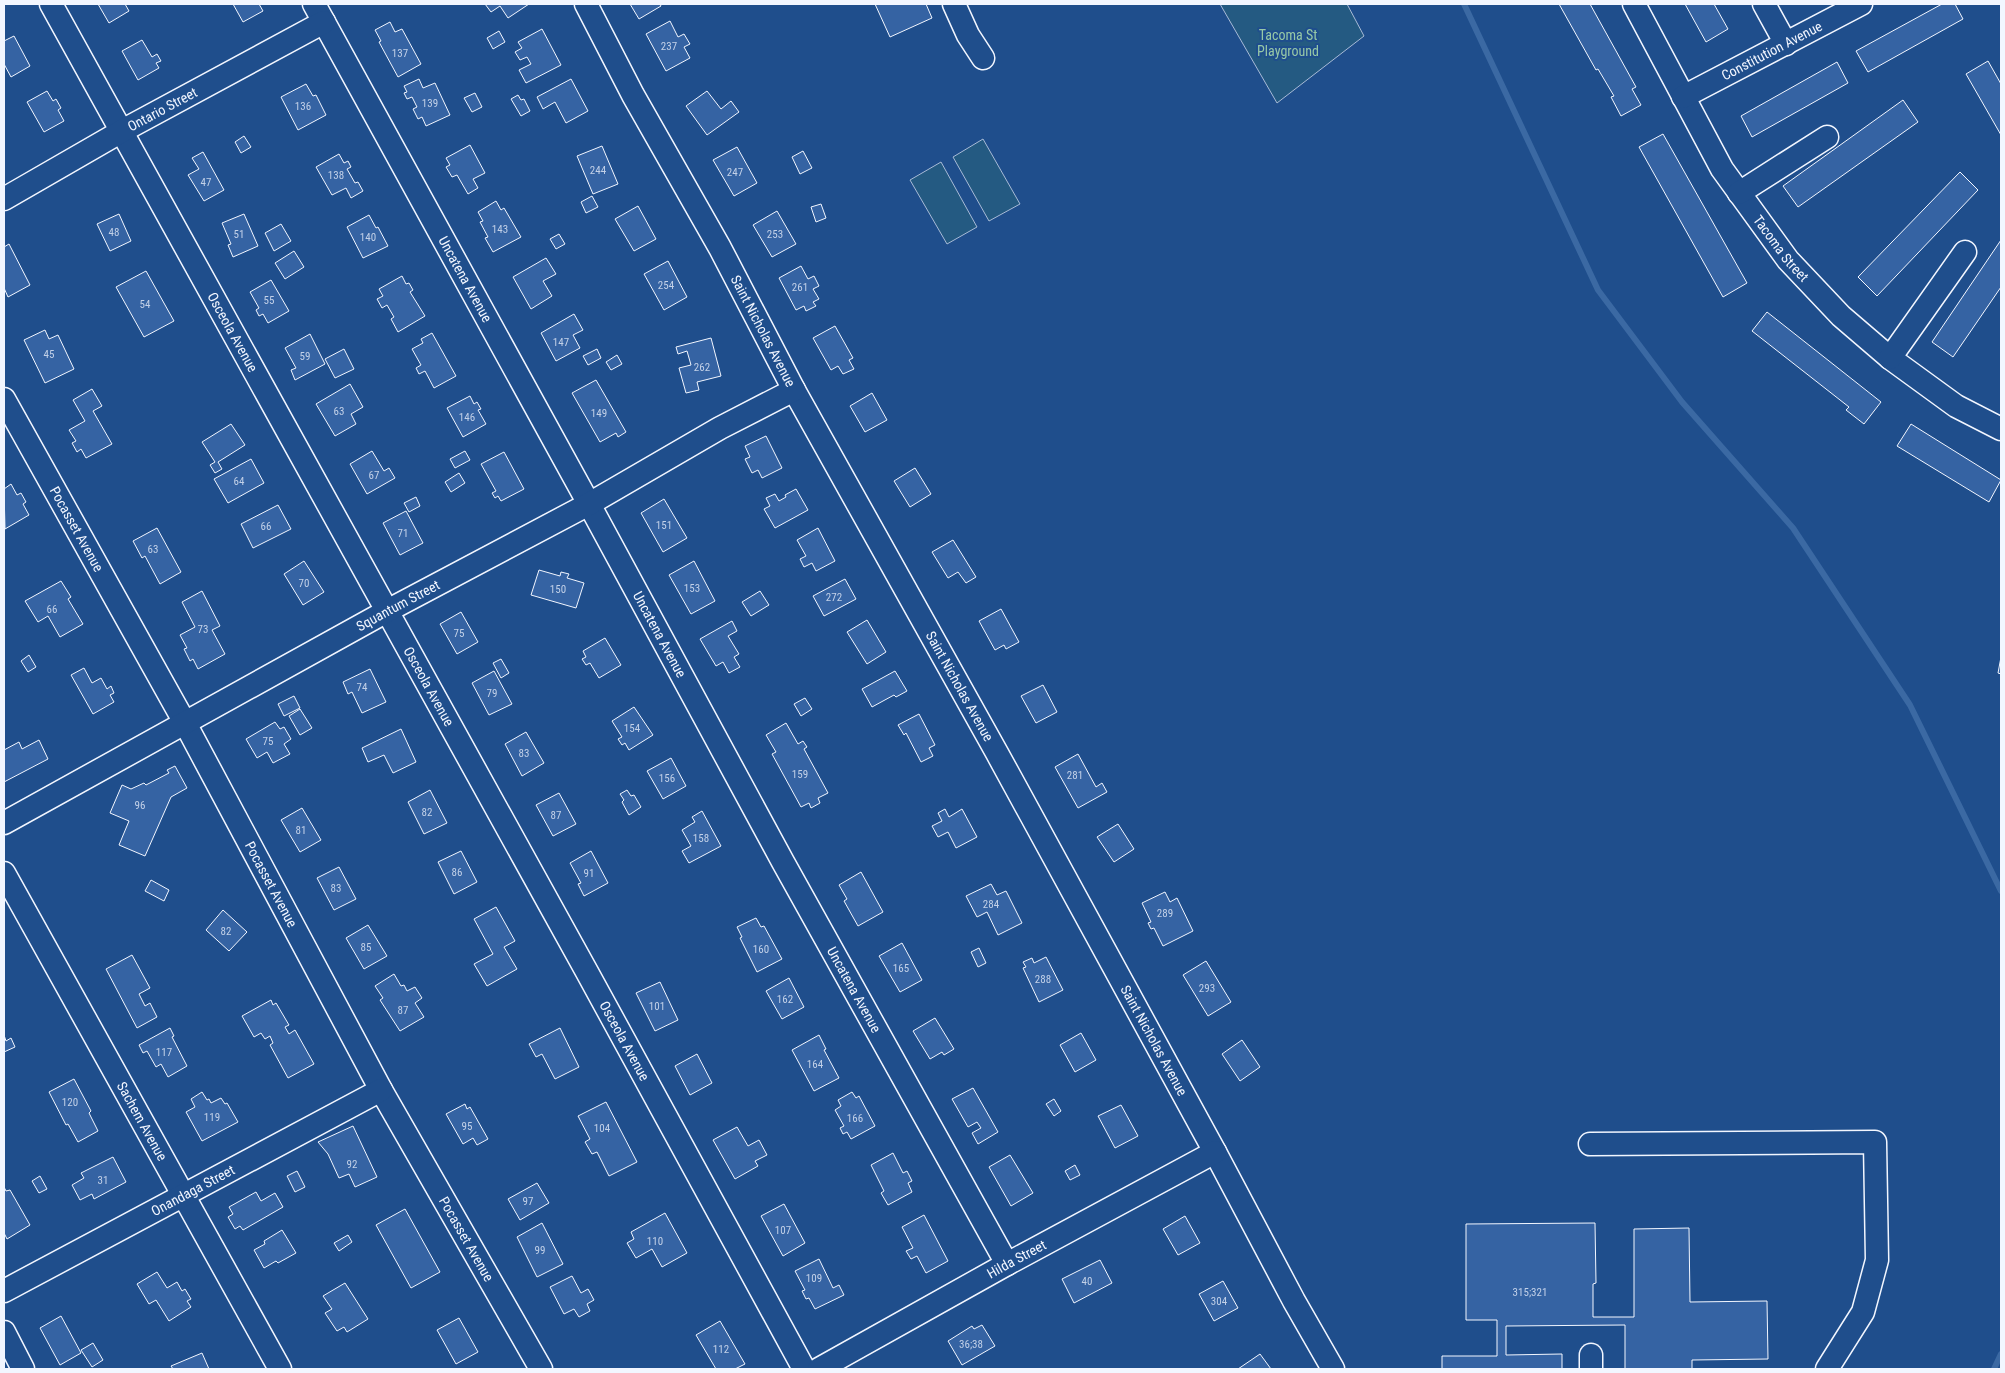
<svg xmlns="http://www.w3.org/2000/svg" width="2005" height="1373" font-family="'Roboto Condensed',sans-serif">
<rect width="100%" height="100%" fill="#1f4e8c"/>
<g fill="#245a82" stroke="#a8bbd7">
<polygon points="1220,4 1347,4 1364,36 1277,103"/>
<polygon points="983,139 1020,204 989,221 953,157"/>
<polygon points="941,162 977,227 947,244 910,180"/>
</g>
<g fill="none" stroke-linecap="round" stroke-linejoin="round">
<g stroke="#3b69a3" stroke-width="6">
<polyline points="1464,4 1598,290 1682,402 1793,528 1910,705 2001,891"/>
<polyline points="1994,1369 2001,1354"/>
</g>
</g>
<g fill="#3563a3" stroke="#f2f6ff">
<polygon points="98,4 125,4 129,11 109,23"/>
<polygon points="233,4 259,4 263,11 243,22"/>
<polygon points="485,4 529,4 508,18 500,6 491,12"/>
<polygon points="630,4 660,4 661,6 639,19"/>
<polygon points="875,4 926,4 932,18 890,37"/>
<polygon points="1559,4 1590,4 1636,87 1632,89 1641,105 1621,116 1611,97 1614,96 1598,69 1596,70"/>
<polygon points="1685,4 1714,4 1728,29 1706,42"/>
<polygon points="1942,4 1955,4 1963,19 1868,72 1856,51"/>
<polygon points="670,21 678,37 684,34 690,44 684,47 690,58 666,71 646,34"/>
<polygon points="390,22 395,32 402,29 421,64 398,77 379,42 381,41 375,30"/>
<polygon points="542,29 561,65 526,83 519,70 531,64 527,57 520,60 515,52 522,48 518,42"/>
<polygon points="499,31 505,42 493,49 487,38"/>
<polygon points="14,36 30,66 11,77 4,64 4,41"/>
<polygon points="142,40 152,57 157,54 161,61 156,63 159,68 138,80 122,51"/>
<polygon points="1988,61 2001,84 2001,135 1966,74"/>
<polygon points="1837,62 1848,83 1752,137 1741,116"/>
<polygon points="419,79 423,88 435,83 450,115 426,126 422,117 418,119 413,109 417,107 412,97 407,99 404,93 407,92 404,86"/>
<polygon points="571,79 588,111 566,123 555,102 543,109 537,97"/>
<polygon points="306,84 313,96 316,95 326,115 298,130 281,97"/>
<polygon points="47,91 53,101 56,99 61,108 58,110 64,121 44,132 27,102"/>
<polygon points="707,91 721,109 731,101 739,112 707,135 686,106"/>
<polygon points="475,93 482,107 472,112 464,98"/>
<polygon points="518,95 521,100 524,99 530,111 521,116 511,99"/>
<polygon points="1903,100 1918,122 1798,207 1783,186"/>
<polygon points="1663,134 1747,283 1723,297 1639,147"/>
<polygon points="244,136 251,147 241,153 235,142"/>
<polygon points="470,145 485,173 473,179 478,188 468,194 457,175 452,177 446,167 450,165 446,158"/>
<polygon points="602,146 618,184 593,194 577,156"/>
<polygon points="737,147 757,183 734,196 713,160"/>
<polygon points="803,151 812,168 800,174 792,157"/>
<polygon points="203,152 224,190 204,201 188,175 199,169 192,158"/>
<polygon points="339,154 344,163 348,161 351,167 347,169 355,183 358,182 363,191 351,198 346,188 332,195 316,167"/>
<polygon points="1960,172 1978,190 1877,296 1858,277"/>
<polygon points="592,196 598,207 586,213 581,202"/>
<polygon points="496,201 501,210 504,208 521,237 493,252 485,238 488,237 480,222 483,221 478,212"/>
<polygon points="821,204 826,218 816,222 811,207"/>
<polygon points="638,206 656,239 634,251 615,219"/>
<polygon points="777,211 796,244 772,257 753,225"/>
<polygon points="119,214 131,241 110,251 97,224"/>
<polygon points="244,214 258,246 233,257 228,245 231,244 222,223"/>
<polygon points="369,215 376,228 378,227 388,246 363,258 347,227"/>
<polygon points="281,224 291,241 274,251 265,233"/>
<polygon points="559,234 565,244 556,249 550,239"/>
<polygon points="2001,240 2001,287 1953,357 1932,342"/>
<polygon points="9,244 30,285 8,297 4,288 4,247"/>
<polygon points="294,251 304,267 285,279 275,263"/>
<polygon points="546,258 556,274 543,281 552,296 531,309 513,277"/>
<polygon points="668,261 687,297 664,310 644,274"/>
<polygon points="801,266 808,279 814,276 819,286 813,289 819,299 813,302 816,306 806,311 804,306 796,310 779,278"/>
<polygon points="146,271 174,321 144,337 116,287"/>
<polygon points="402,276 406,284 409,283 413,290 410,292 425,316 398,332 391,319 394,317 387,305 382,308 377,299 383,296 379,289"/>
<polygon points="271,280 289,311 268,323 263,314 259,316 256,310 259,308 250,292"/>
<polygon points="1767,312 1881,402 1864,424 1846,410 1849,407 1752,331"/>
<polygon points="574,314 583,330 573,335 580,348 556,361 541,333"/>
<polygon points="835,326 853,358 849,360 854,369 843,374 838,366 831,370 813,338"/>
<polygon points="45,330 49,339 58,335 74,369 45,383 24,340"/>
<polygon points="432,333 456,376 434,388 425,371 419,374 416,368 421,365 412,349 423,343 421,339"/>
<polygon points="310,334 325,364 295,380 291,370 296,368 285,348"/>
<polygon points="711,338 721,376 697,382 699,390 686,393 679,368 691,365 687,351 678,354 676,347"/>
<polygon points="344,349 354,369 335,378 325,359"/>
<polygon points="597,349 601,358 588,365 583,356"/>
<polygon points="617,355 622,364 611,370 606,362"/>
<polygon points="596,380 626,432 618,437 616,433 600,442 572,393"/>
<polygon points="350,384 363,407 351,414 356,424 335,436 316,404"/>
<polygon points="92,389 102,406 93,411 112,444 86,458 81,449 77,452 72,443 76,441 69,430 85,421 73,400"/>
<polygon points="872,393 887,420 865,432 850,406"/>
<polygon points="470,396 474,404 477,402 481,409 478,410 486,424 463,437 447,408"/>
<polygon points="231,424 245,445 218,462 222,469 215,473 210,465 215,462 202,442"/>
<polygon points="1911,424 2001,480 1989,502 1897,446"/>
<polygon points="766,436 782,468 762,478 758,470 752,473 745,459 750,457 745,446"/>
<polygon points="372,451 384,471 389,468 395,478 367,494 350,464"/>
<polygon points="465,451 470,460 455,468 450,459"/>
<polygon points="504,452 524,489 501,501 498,496 495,498 492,493 496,491 481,464"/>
<polygon points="251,459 264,483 228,503 214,479"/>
<polygon points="915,468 931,494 910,507 894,481"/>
<polygon points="459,473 465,483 451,492 445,482"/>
<polygon points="11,484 17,495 21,493 26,502 23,504 29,515 5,529 4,489"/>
<polygon points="796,489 808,510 775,528 764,509 770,506 766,498 775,494 779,501 786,497 785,495"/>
<polygon points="416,497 420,506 409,512 404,503"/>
<polygon points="664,499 687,538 663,552 641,513"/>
<polygon points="278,505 291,529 253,548 241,524"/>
<polygon points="406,511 423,543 400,555 383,523"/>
<polygon points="157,528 181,572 160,584 145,556 142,558 133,541"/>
<polygon points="818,528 835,561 816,571 812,563 804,567 800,559 806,556 797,540"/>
<polygon points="953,540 976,577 966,583 958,572 948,578 932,552"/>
<polygon points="304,561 324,592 303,605 284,574"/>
<polygon points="694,561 715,601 691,614 669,575"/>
<polygon points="539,570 560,576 561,572 569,574 567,578 584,583 576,608 531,595"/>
<polygon points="845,579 856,599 824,616 813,596"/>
<polygon points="61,581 71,597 68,599 83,624 60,637 48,616 38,622 25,601"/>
<polygon points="202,591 220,626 212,630 225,654 198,669 193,659 190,661 184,649 187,648 180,635 195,627 182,602"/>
<polygon points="760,591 769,605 751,616 742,602"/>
<polygon points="1001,609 1019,642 1006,649 1004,645 995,650 979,621"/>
<polygon points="461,612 478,642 457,654 440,624"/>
<polygon points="867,620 886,652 867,664 847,632"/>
<polygon points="732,621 737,631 728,636 739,654 734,657 740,667 729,673 723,662 716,666 700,639"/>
<polygon points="605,638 621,665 599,678 590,663 586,665 582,659 586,657 583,651"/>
<polygon points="29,655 36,667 28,672 21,661"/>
<polygon points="2001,657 2001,674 1998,673"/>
<polygon points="501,659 509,673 501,678 493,663"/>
<polygon points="84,668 92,683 101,678 107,689 111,686 114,693 110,695 114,702 93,714 71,675"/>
<polygon points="370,669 386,702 362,713 352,692 348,694 343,682"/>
<polygon points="494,671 512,704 489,715 472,683"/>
<polygon points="895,671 907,691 896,697 894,695 872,707 862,689"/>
<polygon points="1043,685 1057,712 1036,723 1021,696"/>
<polygon points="294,696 300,708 284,716 278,704"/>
<polygon points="805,698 812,709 801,716 794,704"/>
<polygon points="634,707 653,735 629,750 625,743 622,745 618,739 622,737 612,721"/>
<polygon points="300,709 312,728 300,735 289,716"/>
<polygon points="919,714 935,745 929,748 933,756 921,762 906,733 904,735 898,725"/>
<polygon points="275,722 280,729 284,727 291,739 284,744 290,754 273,763 267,752 257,758 246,739"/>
<polygon points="786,723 798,744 803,741 807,747 804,749 828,793 818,798 820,803 811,808 809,803 801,807 772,754 776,752 766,735"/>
<polygon points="401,729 416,762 393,773 384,755 368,762 362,748"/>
<polygon points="526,732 544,763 522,776 505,744"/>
<polygon points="39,740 48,759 4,782 4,750 19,742 22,749"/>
<polygon points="1078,754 1096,787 1102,783 1107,792 1078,808 1055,767"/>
<polygon points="671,758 686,786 663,799 647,771"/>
<polygon points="175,766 187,788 171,797 145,856 119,845 129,821 110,813 122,785 131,789 144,783 146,785 169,773 167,770"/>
<polygon points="430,790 447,823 424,834 408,802"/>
<polygon points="627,790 631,796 634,795 641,807 629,815 622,802 624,800 620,794"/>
<polygon points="559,793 576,824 553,836 536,805"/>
<polygon points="302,808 321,840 300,852 281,820"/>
<polygon points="945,809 949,817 962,809 977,837 956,848 948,832 938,837 932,826 942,821 938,813"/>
<polygon points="702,811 721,846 689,863 682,851 691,846 682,830 695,822 692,817"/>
<polygon points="1118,824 1134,849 1114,862 1097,837"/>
<polygon points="461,851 477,882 454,894 438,862"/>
<polygon points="591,851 608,883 584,896 578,884 581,883 570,863"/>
<polygon points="339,867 356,899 334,910 317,878"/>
<polygon points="861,872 883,912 858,926 844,901 847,899 839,885"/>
<polygon points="151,880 169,890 164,901 145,891"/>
<polygon points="991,884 997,895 1006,891 1022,923 998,935 987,912 977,917 966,896"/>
<polygon points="1165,892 1170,902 1177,898 1193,931 1163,946 1154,928 1151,929 1148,923 1151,922 1142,903"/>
<polygon points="496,907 515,941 504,947 517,969 487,986 474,964 493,954 474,919"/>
<polygon points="223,910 247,932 229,951 206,930"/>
<polygon points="756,918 761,927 764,926 782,959 757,972 740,938 742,937 737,927"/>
<polygon points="368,925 387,956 364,969 346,938"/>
<polygon points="902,943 922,980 900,992 879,956"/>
<polygon points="979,948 986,963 978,967 971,952"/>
<polygon points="132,955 150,988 139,994 145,1006 150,1003 157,1017 137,1028 106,969"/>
<polygon points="1046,957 1063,990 1039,1002 1023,968 1026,967 1023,962 1032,958 1034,963"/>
<polygon points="1206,961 1231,1002 1208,1016 1183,975"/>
<polygon points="394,974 401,986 404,985 407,991 415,987 422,998 415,1003 424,1017 400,1031 380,1000 383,998 375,986"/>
<polygon points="789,978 804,1007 782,1019 766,991"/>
<polygon points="660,982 678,1020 655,1031 636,993"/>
<polygon points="271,1000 273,1005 276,1003 289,1025 285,1027 289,1034 295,1030 314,1064 288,1078 270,1045 273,1043 270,1036 265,1039 261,1033 254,1037 242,1016"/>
<polygon points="935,1018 954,1049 944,1055 942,1052 930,1059 913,1031"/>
<polygon points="170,1028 174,1036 172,1037 187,1066 168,1077 161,1064 156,1067 147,1051 143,1053 139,1045"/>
<polygon points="560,1028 579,1067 555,1079 542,1054 536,1057 529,1044"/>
<polygon points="1081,1033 1096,1060 1075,1072 1060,1045"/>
<polygon points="4,1035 6,1041 11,1038 15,1047 4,1052"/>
<polygon points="819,1035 826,1049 824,1050 839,1078 814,1091 792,1050"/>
<polygon points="1242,1040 1260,1067 1240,1081 1222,1054"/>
<polygon points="697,1054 712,1083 690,1095 675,1066"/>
<polygon points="74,1079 91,1111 89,1113 98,1131 78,1142 68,1124 66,1125 49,1092"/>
<polygon points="973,1088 998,1132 978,1144 972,1133 981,1128 977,1122 968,1127 952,1099"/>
<polygon points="202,1092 207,1100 209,1099 211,1103 221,1098 225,1104 227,1103 238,1122 202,1141 186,1112 195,1107 191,1099"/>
<polygon points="852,1092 856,1098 859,1096 875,1126 851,1139 847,1132 843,1134 840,1128 844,1126 835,1110 841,1106 838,1100"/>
<polygon points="1054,1099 1061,1111 1054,1116 1046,1104"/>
<polygon points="606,1102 637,1162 609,1176 597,1152 592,1154 585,1142 590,1139 578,1116"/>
<polygon points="465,1104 467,1109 470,1107 488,1139 477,1145 473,1138 463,1144 446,1114"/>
<polygon points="1121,1105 1138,1136 1115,1148 1098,1116"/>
<polygon points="353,1126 377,1177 355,1187 349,1174 339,1178 328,1154 318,1142"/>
<polygon points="737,1127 748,1146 759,1140 767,1155 755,1161 758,1166 735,1179 713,1140"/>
<polygon points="893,1153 903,1173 907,1171 912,1181 908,1183 912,1192 888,1205 881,1193 884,1191 871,1165"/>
<polygon points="1010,1155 1033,1193 1011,1206 989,1167"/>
<polygon points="113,1157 126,1182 94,1199 92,1194 80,1200 72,1185 84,1178 81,1173"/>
<polygon points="1075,1165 1080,1175 1070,1180 1065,1171"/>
<polygon points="297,1171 305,1187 295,1192 287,1176"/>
<polygon points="40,1176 47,1189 39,1193 32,1181"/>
<polygon points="537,1183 549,1203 520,1220 508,1199"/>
<polygon points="4,1187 6,1191 10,1190 30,1225 7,1239 4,1233"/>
<polygon points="256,1192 261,1201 275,1193 283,1207 243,1230 240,1226 235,1229 228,1217 233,1214 229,1207"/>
<polygon points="784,1204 805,1243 783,1256 761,1216"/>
<polygon points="405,1209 440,1272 411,1288 376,1225"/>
<polygon points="665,1213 687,1253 662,1267 652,1249 636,1258 627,1243 634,1239 631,1232"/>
<polygon points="924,1215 948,1261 926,1273 917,1256 911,1259 906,1251 913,1248 902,1227"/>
<polygon points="1185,1216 1200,1243 1178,1255 1163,1229"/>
<polygon points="542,1223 563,1264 537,1277 517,1237"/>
<polygon points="1595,1223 1596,1283 1593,1284 1593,1317 1634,1317 1634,1229 1689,1228 1690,1302 1767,1301 1768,1359 1692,1360 1692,1369 1625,1369 1625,1325 1506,1326 1506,1355 1562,1354 1562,1369 1442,1369 1442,1356 1497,1356 1497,1320 1466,1320 1466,1224"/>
<polygon points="282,1230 296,1253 278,1263 276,1261 264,1268 254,1250 265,1244 264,1241"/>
<polygon points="348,1235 352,1242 339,1251 334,1243"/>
<polygon points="819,1259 833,1288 839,1285 844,1295 815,1309 809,1298 806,1299 802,1291 805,1290 795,1271"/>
<polygon points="1100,1260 1112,1283 1074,1303 1062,1279"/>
<polygon points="157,1272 167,1288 177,1282 182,1291 185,1289 191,1299 187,1301 191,1307 169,1321 156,1300 149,1304 137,1284"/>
<polygon points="572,1276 581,1293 588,1289 594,1300 587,1304 590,1311 579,1317 574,1309 564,1314 550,1287"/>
<polygon points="1223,1281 1238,1308 1214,1321 1199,1294"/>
<polygon points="345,1283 368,1319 347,1332 344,1327 337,1331 325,1313 332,1309 323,1296"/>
<polygon points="61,1316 81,1353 60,1365 40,1328"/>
<polygon points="459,1318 478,1352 456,1364 437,1330"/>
<polygon points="720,1321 745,1364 735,1369 716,1369 696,1335"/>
<polygon points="982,1325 995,1346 962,1365 948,1341 972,1326 974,1329"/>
<polygon points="93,1343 103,1360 92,1367 81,1350"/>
<polygon points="202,1353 209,1369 173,1369 171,1366"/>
<polygon points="1260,1354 1271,1369 1238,1369"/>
</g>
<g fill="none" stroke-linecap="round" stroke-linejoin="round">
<g stroke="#f2f6ff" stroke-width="25">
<g id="minor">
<path id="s1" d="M51,4L587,972L804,1369"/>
<path id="s2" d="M314,4L589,504L783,862L1007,1264"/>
<path id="s3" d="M586,4L633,95L720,248L794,390L997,753L1215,1152L1294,1301L1333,1369"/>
<polyline points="954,4 968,35 983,58"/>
<path id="s4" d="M1634,4L1722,169L1788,260L1841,316L1890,358L1956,406L2001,429"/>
<polyline points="1764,4 1786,44"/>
<path id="s5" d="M1683,97L1861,4"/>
<polyline points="1739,193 1827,137"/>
<path id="s6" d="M4,199L122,131L324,22"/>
<polyline points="1890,358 1965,252"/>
<path id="s7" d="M4,399L185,723L381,1090L541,1369"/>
<path id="s8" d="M4,823L387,611L589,504L720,428L794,390"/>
<path id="s9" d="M4,873L280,1369"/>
<polyline points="1590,1144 1875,1142 1877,1260 1863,1312 1827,1369"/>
<path id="s10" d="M4,1291L381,1090"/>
<polyline points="4,1332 23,1369"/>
<polyline points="1591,1355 1591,1369"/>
<path id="s11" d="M819,1369L1007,1264L1215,1152"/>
</g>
</g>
<use href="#minor" stroke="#1f4e8c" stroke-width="22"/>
</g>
<g text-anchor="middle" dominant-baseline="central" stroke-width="4" stroke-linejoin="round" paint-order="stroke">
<g font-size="11" fill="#c3d1e8">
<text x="669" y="46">237</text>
<text x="400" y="53">137</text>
<text x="430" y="103">139</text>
<text x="303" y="106">136</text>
<text x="598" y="170">244</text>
<text x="735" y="172">247</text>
<text x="336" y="175">138</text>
<text x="206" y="182">47</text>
<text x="500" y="229">143</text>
<text x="114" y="232">48</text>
<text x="239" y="234">51</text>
<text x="775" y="234">253</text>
<text x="368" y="237">140</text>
<text x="666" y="285">254</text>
<text x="800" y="287">261</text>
<text x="269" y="300">55</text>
<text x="145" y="304">54</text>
<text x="561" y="342">147</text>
<text x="49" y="354">45</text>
<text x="305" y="356">59</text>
<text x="702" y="367">262</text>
<text x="339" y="411">63</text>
<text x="599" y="413">149</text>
<text x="467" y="417">146</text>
<text x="374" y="475">67</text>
<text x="239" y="481">64</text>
<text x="664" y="525">151</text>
<text x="266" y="526">66</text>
<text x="403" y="533">71</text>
<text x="153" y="549">63</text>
<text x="304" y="583">70</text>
<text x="692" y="588">153</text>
<text x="558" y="589">150</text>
<text x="834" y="597">272</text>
<text x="52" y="609">66</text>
<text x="203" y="629">73</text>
<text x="459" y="633">75</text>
<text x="362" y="687">74</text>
<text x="492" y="693">79</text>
<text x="632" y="728">154</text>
<text x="268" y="741">75</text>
<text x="524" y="753">83</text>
<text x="800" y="774">159</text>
<text x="1075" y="775">281</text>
<text x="667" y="778">156</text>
<text x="140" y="805">96</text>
<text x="427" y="812">82</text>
<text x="556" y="815">87</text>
<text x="301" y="830">81</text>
<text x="701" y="838">158</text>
<text x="457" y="872">86</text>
<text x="589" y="873">91</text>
<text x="336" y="888">83</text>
<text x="991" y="904">284</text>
<text x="1165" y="913">289</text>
<text x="226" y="931">82</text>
<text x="366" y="947">85</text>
<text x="761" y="949">160</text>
<text x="901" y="968">165</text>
<text x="1043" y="979">288</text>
<text x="1207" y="988">293</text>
<text x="785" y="999">162</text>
<text x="657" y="1006">101</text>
<text x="403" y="1010">87</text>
<text x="164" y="1052">117</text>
<text x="815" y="1064">164</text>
<text x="70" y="1102">120</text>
<text x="212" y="1117">119</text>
<text x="855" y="1118">166</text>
<text x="467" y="1126">95</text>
<text x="602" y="1128">104</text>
<text x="352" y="1164">92</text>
<text x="103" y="1180">31</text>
<text x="528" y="1201">97</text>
<text x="783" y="1230">107</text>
<text x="655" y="1241">110</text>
<text x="540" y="1250">99</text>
<text x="814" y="1278">109</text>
<text x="1087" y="1281">40</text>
<text x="1530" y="1292">315;321</text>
<text x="1219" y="1301">304</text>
<text x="971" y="1344">36;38</text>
<text x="721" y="1349">112</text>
</g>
<g font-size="14" fill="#97c8a6" stroke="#1f4e8c">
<text x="1288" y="35">Tacoma St<tspan x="1288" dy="16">Playground</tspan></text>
</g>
<g font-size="14" fill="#f2f6ff" stroke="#1f4e8c">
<text stroke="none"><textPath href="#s5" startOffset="100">Constitution Avenue</textPath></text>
<text stroke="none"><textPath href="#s6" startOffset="182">Ontario Street</textPath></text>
<text stroke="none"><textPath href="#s4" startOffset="286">Tacoma Street</textPath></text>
<text stroke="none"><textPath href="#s2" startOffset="314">Uncatena Avenue</textPath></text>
<text stroke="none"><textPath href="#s1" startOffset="375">Osceola Avenue</textPath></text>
<text stroke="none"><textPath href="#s3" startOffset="372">Saint Nicholas Avenue</textPath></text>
<text stroke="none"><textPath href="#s7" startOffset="149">Pocasset Avenue</textPath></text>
<text stroke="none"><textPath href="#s8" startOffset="450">Squantum Street</textPath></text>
<text stroke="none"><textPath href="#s2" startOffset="719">Uncatena Avenue</textPath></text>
<text stroke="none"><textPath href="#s1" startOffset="780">Osceola Avenue</textPath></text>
<text stroke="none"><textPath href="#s3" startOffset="778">Saint Nicholas Avenue</textPath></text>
<text stroke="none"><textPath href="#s7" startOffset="554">Pocasset Avenue</textPath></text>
<text stroke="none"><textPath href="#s2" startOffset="1124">Uncatena Avenue</textPath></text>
<text stroke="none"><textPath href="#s1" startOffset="1185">Osceola Avenue</textPath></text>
<text stroke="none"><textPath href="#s3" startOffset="1182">Saint Nicholas Avenue</textPath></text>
<text stroke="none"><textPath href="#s9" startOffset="284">Sachem Avenue</textPath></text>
<text stroke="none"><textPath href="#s10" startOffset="214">Onandaga Street</textPath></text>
<text stroke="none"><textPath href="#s7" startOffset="959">Pocasset Avenue</textPath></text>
<text stroke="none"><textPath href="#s11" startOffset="226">Hilda Street</textPath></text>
</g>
</g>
<rect width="2005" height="1373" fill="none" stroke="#f2f6ff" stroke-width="10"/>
</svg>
